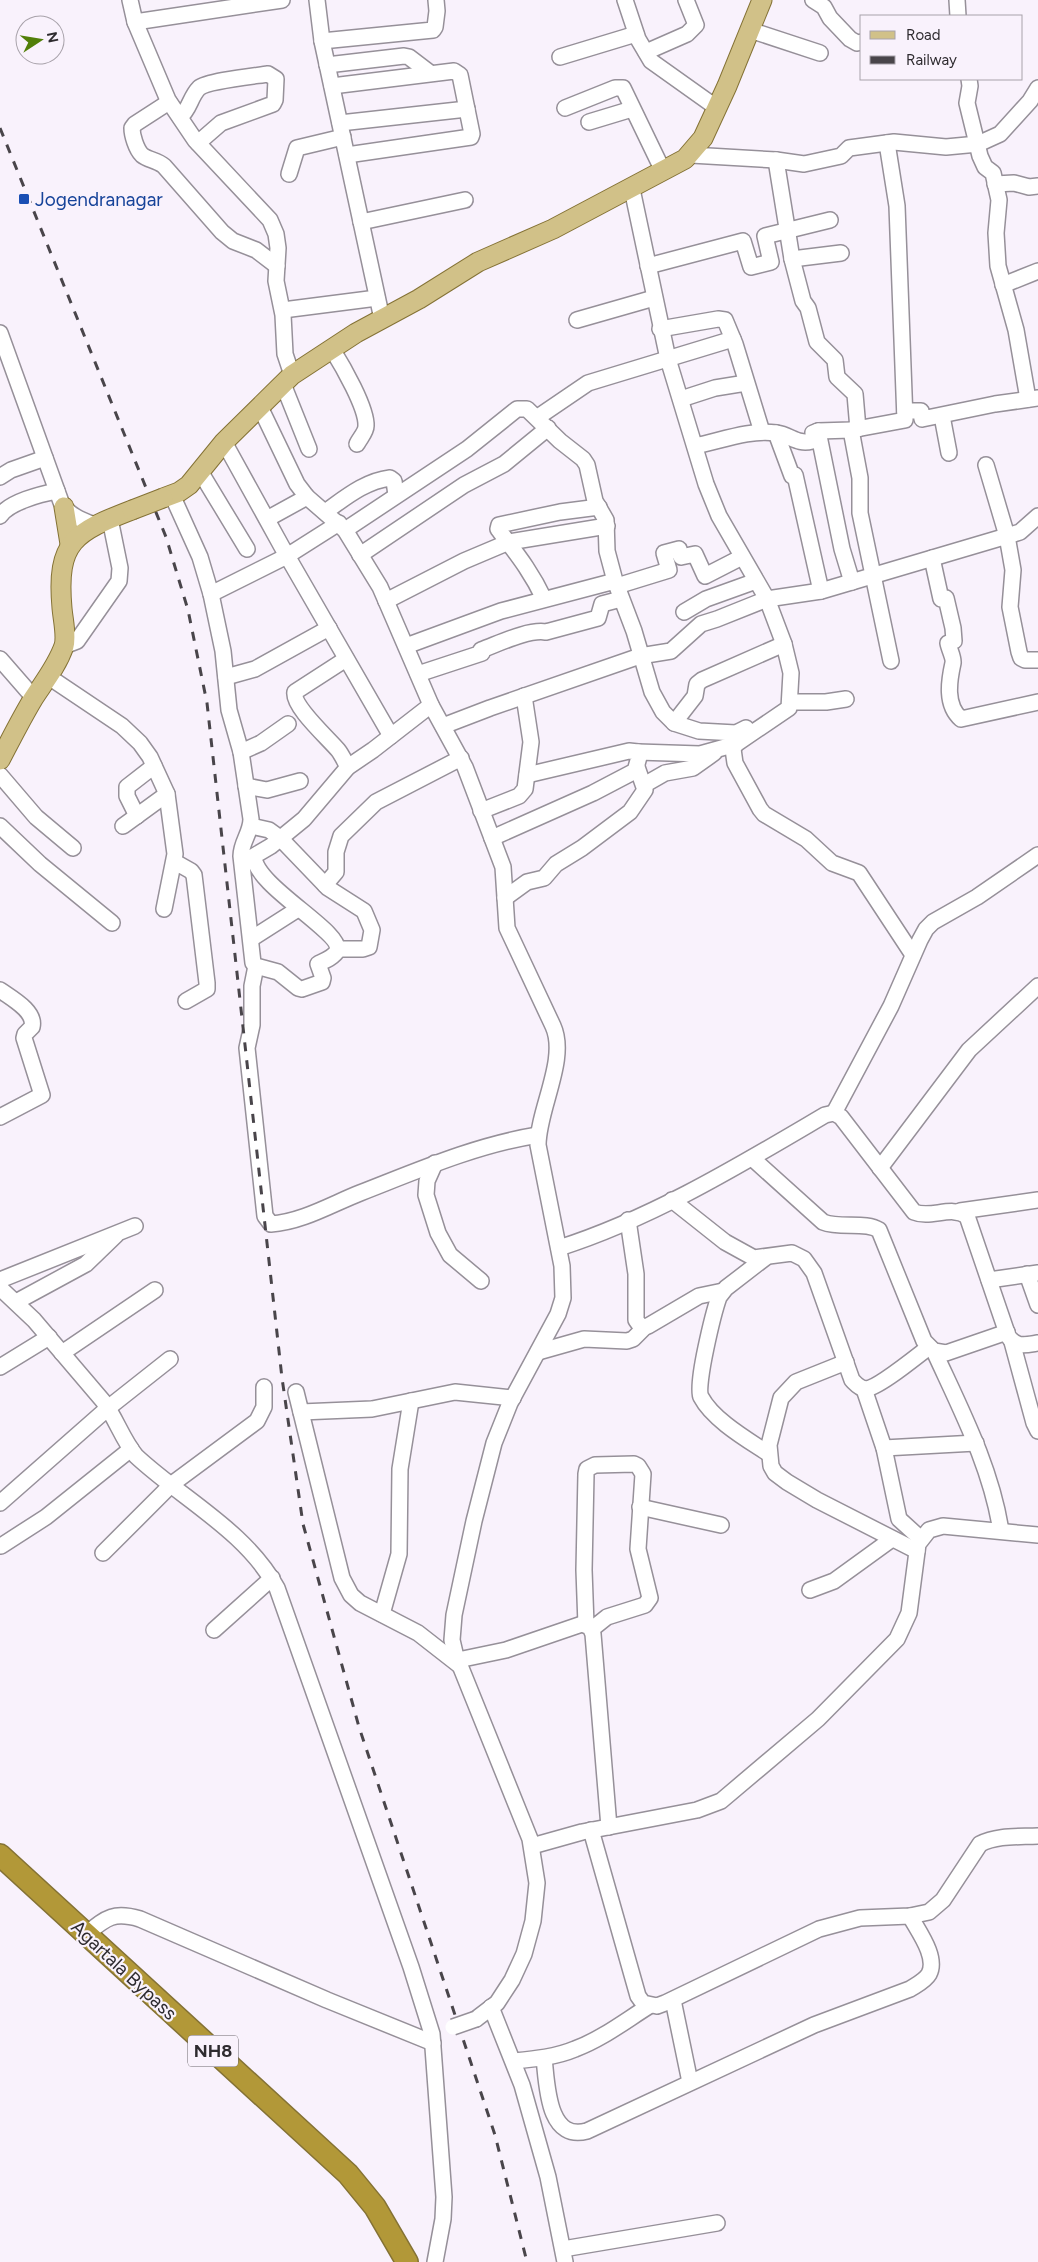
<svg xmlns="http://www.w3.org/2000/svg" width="1038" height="2262" font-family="Figtree,sans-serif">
<rect width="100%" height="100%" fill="#f9f2fc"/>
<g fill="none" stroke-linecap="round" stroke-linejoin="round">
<g stroke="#969099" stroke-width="18">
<g id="minor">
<polyline points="130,0 135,22 168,100 195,140 270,220 276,234 278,248 276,281 283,315 285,354 292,375"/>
<polyline points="317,0 322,41 382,319"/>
<polyline points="625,0 638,39 651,61 717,108"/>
<polyline points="813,0 824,7 830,18 850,39 857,43 862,42"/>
<polyline points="957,0 958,16"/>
<polyline points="135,22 282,0"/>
<polyline points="750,30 820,53"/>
<polyline points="322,41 433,30 435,27 437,11 436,0"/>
<polyline points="646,52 687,34 696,25 686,0"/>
<polyline points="560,57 636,34"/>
<polyline points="327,65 404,56 409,57 430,73"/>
<polyline points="969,79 970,86 967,103 980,156 985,167 993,173 999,200 996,233 998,266 1016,330 1028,399"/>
<polyline points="332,86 454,71 460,75 472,134 471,137 347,155"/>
<path d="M169,102L135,124L132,128C132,135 136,149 142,155C148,160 157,160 164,166L222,232L233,241L256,250L277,266"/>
<polyline points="565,108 615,88 623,88 663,171"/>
<path d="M180,117C190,109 190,97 199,88C207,81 255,76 268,74L276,79L275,100L273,104L221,123L198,143"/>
<polyline points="589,122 632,109"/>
<polyline points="340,123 467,109"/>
<polyline points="691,155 776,160 804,164 841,156 849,148 894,142 946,147 978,144 1000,134 1030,101 1038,88"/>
<polyline points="776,160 792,259 803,301 808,308 817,342 835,360 837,377 855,394 858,429"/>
<polyline points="289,174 297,148 343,137"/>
<polyline points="995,184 1014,183 1029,187 1038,186"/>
<polyline points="632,189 668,359 706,484 719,516 767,599 784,644 791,673 789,708 736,744 733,749 735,763 760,809 764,814 806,839 832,863 859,873 913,955"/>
<polyline points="361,222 465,200"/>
<polyline points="792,259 841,253"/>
<polyline points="648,266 743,241 751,267 771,262 765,236 830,220"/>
<polyline points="1003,285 1038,271"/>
<polyline points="283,310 377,298"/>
<polyline points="577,320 654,298"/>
<polyline points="660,329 718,319 725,320 735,344 762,432"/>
<path d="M0,333L61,502C68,515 81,520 94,525"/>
<path d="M332,349C342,365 367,408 366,426C366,432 360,438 357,444"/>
<polyline points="283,384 309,449"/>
<polyline points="681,399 715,388 746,383"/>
<path d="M260,407L297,484L307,497L345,530L380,587L431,705L465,767L503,867L507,928L553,1026C568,1059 538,1109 538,1145L562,1266L563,1298L558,1314L510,1403L494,1443L474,1521L454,1615L452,1640L455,1653L530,1839L537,1883L533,1921L524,1954L512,1980L497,2003L476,2019"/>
<polyline points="905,411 921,411 922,419 995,404 1038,398"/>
<polyline points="942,416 949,453"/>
<polyline points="538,417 588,383 733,339"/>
<polyline points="851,430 860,478 860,513 891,661"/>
<polyline points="818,431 842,549 852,582"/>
<polyline points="776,433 792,476 795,475 821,591"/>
<polyline points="224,442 282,547 391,736"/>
<path d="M695,446C720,441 750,429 776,433C791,435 797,445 812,441L814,439L813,433L818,431L851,430L905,420L897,206L887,143"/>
<polyline points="986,465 1007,536 1013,570 1010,607 1019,652 1021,658 1025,660 1038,660"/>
<polyline points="201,473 247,549"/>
<polyline points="0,477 11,470 45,458"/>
<path d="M172,495L200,557L211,594L223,651L229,710L241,752L251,819C251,833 241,842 241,856L253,963L256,966L278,972L298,988L302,989L322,982L323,978L318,964C324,961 334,957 337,951C344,932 254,886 254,856L271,846L304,819L348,767L373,750L431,705"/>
<path d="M325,512C345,498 365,481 390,478L394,481L396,495"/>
<path d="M0,516C9,502 41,494 57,491"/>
<polyline points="267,519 307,497"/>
<polyline points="345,530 467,449 517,409 527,409 560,441 583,459 587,465 595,501 606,520 607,551 615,581 634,631 652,692 663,712 674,723 699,731 736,733 746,728 749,732"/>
<polyline points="360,555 464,485 504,464 548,428"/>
<path d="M932,558L941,599L946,598L953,628L954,641L948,643C949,649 954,658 953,663C949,681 945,705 961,719L1038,702"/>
<polyline points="617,586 669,570 664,553 679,549 681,557 695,554 705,576 742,557"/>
<polyline points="211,594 287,556 339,523"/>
<path d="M544,599C531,571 516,553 498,529L499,525L560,512L599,507"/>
<polyline points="386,601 464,561 509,542 607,526"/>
<polyline points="684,612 706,599 756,581"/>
<polyline points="64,646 77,641 119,581 120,568 110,519"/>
<polyline points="406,646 501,611 615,581"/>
<polyline points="0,659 34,698"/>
<path d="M346,659L295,692C292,706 328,738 338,750C342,755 345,762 348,767"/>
<path d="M418,674L482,653L481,650C498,644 528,629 546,632L598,618L602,604L621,599"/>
<polyline points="49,677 122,726 140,743 150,757 167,794 175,854 164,909"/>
<polyline points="226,677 255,669 329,628"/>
<polyline points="790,702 826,702 846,699"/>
<polyline points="674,723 695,696 697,684 702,680 784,644"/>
<polyline points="443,726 490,708 640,656 671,651 701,624 717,619 767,599 821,591 1007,536 1020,532 1038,516"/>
<polyline points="241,752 261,743 288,724"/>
<polyline points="638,752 700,754 736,744"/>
<polyline points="0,775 36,817 73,848"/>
<polyline points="644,785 665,773 693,768 714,753"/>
<polyline points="246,786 267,790 300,781"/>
<polyline points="481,811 519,796 525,789 531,742 524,696"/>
<polyline points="137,816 127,796 127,787 154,766"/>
<polyline points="0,826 40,864 112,923"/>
<polyline points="123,826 167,794"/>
<polyline points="251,826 269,830 280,838 328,888 364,911 372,930 369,947 363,949 338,949"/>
<polyline points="492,838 593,793 635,771 639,757 638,752 629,751 527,775"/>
<polyline points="175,862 191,871 194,875 207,983 207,989 186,1001"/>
<polyline points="325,885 336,872 336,852 341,836 376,802 461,758"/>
<polyline points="505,898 527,882 544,878 556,864 582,848 630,812 645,790 637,767"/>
<polyline points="251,939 298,909"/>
<path d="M256,966L252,986V1025L247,1048L265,1216L271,1224C302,1222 332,1204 360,1193C419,1170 476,1145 538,1135"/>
<path d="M0,990C11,998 36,1011 32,1027L25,1034L24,1038L42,1095L0,1117"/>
<polyline points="834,1113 891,1006 920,940 926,929 933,922 977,897 1038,855"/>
<path d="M752,1158L823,1222C840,1229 866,1221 879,1230L924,1341L934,1351L946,1353L1007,1332"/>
<polyline points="435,1163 427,1181 426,1195 438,1233 450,1255 481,1281"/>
<polyline points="880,1168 969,1050 1038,986"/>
<path d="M672,1200L725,1242L754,1258L792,1253L804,1259L814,1273L852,1380C856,1384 859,1388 865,1389C877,1389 917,1356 929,1347"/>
<polyline points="960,1211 1038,1200"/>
<polyline points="628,1220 636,1274 636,1320 641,1327 648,1326 699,1296 723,1291"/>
<path d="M559,1248C653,1218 740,1165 825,1115L834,1113L841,1117L914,1212C931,1219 951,1205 967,1216L1008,1336C1016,1348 1025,1345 1038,1343"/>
<path d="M765,1258L726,1288L719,1297C714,1311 695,1386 701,1397C713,1420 748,1440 769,1454"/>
<polyline points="1027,1274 1038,1305"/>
<polyline points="0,1280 135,1226"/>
<polyline points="989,1280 1038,1273"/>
<path d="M0,1288L34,1320L103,1401C116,1418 122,1439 136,1456C182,1499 246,1531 277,1588L411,1967L432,2034L444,2197L443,2219L435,2262"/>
<polyline points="16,1302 86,1264 116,1235"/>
<polyline points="1012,1342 1034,1423 1038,1431"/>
<path d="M934,1351C961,1410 991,1467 1001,1531"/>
<polyline points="538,1352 584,1339 627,1341 633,1339 644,1328"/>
<polyline points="62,1353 155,1290"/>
<polyline points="846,1362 796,1382 781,1398 769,1445 771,1466 775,1473 787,1482 817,1500 917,1551"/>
<polyline points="0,1367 49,1337"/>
<polyline points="864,1389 884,1448 899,1519 921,1539"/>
<polyline points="296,1392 342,1578 351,1595 360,1603 418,1633 459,1665"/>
<polyline points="301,1412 372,1409 455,1392 513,1398"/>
<polyline points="884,1448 976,1443"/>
<polyline points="0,1503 108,1408 170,1359"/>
<polyline points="640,1507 721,1525"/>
<polyline points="1,1546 46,1517 131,1449"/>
<polyline points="103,1553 172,1484 257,1421 264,1407 264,1387"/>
<polyline points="810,1590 834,1581 892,1539"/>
<polyline points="382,1614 399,1554 400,1469 411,1401"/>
<polyline points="586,1625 584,1570 586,1474 587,1469 595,1465 634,1464 638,1466 643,1474 638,1549 650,1598 645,1605 607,1617 592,1629"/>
<polyline points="214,1630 272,1578"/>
<polyline points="458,1660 506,1650 582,1624 590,1627 593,1634 609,1827"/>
<path d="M591,1830L638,1996L643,2003L657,2006L665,2003L819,1929L860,1918L910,1916L929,1912L943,1900L980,1844C997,1835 1019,1837 1038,1836"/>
<polyline points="532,1846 582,1832 697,1810 721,1801 818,1719 897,1639 909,1613 918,1544 929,1530 943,1526 1038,1535"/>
<path d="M85,1935C106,1918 113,1911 140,1919L327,2000L433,2043"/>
<polyline points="673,2000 690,2082"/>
<polyline points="491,2007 522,2085 548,2177 565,2262"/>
<path d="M544,2058C547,2083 547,2142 587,2131L814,2025L910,1989C916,1985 925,1981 929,1974C938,1957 918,1931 910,1916"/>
<path d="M514,2061C535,2059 556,2057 575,2049C602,2039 625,2021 649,2006"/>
<polyline points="563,2249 717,2223"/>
</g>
</g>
<g stroke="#847235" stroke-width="21">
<g id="major">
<polyline points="163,498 179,492 189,485 224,442 292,375 356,333 419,299 478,262 553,229 685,159 703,138 727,86 762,0"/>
<polyline points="64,507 70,544"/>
<path d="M0,760C11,739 21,719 33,699C44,682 57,666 64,646C67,636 63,620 62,608C56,541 75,532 132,510"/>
</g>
</g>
<g stroke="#847235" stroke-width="24">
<polyline id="highway" points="0,1855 348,2174 375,2207 407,2262"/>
</g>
<use href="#minor" stroke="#fff" stroke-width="15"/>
<use href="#major" stroke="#d1c188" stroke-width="19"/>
<use href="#highway" stroke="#b29838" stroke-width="21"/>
<polyline stroke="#49454a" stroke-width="3" stroke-dasharray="9 9" stroke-linecap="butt" points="0,128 166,537 188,610 207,703 282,1378 303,1524 359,1727 495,2135 527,2262"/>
<g stroke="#969099" stroke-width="18" stroke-linecap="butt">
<polyline id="minor-bridge" points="453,2027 476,2019"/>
</g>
<g stroke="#847235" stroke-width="21" stroke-linecap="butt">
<polyline id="major-bridge" points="132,510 163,498"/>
</g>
<use href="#minor-bridge" stroke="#fff" stroke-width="15"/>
<use href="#major-bridge" stroke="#d1c188" stroke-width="19"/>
</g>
<rect fill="#1a4fb4" stroke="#f9f2fc" stroke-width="2" x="18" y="193" width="12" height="12" rx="2.5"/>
<g text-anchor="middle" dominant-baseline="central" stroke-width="4.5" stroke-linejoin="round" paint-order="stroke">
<rect fill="#f9f2fc" stroke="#6b676c" stroke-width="1" x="188" y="2035.5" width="50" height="31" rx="4"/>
<g font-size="18" font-weight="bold" fill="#2e2b2f">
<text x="213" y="2051">NH8</text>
</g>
<g font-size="19" fill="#164399" stroke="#f9f2fc" text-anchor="start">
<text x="35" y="199">Jogendranagar</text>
</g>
<g font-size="19" fill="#2e2b2f" stroke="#f9f2fc">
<text transform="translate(124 1970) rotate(43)">Agartala Bypass</text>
</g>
</g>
<rect x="860" y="15" width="162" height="65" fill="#f9f2fc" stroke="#a8a2aa"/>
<rect x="870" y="31" width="25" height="8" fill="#d1c188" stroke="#a8a2aa"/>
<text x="906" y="40" font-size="15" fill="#2e2b2f">Road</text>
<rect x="870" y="56" width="25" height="8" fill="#49454a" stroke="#a8a2aa"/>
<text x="906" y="65" font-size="15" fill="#2e2b2f">Railway</text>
<g transform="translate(40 40) rotate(78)"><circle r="24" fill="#f9f2fc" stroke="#a8a2aa"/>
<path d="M0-4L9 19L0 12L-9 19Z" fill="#527f09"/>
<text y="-8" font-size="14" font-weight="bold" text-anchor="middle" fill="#2e2b2f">N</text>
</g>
</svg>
